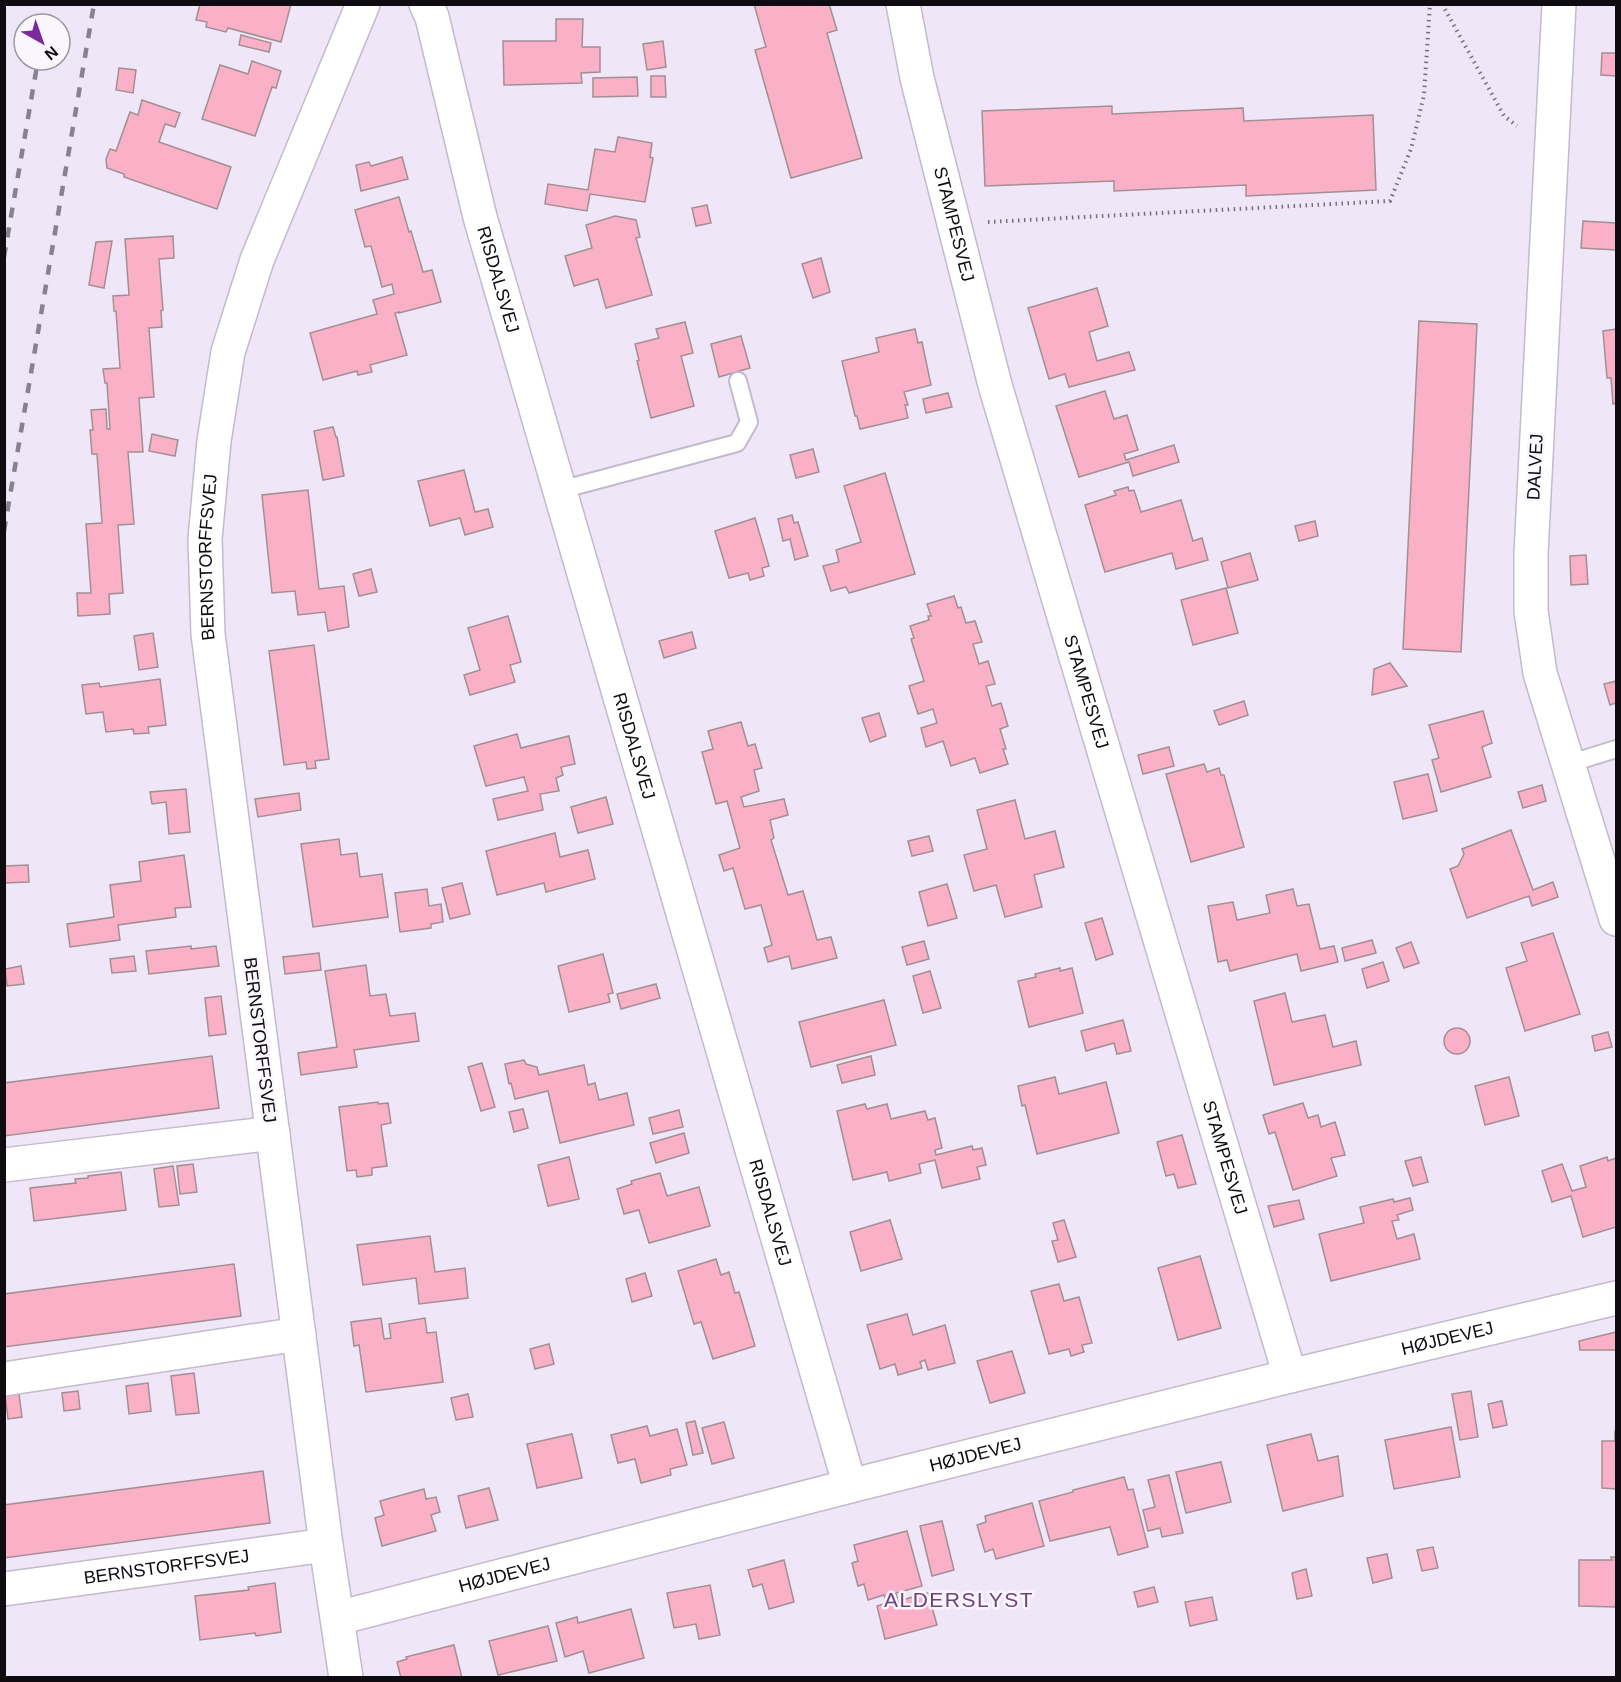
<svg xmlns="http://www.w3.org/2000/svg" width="1621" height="1682" font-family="Helvetica,sans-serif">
<rect width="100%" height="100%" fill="#efe7f8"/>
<g fill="#fab1c8" stroke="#a28f94" stroke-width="1.5">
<polygon points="200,4 291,4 281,42 228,28 226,32 206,27 207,22 196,20"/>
<polygon points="754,4 829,4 837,30 827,33 862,158 791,178 755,50 766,47"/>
<polygon points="556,19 583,19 582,47 600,47 600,72 581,73 582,83 504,85 503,41 556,41"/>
<polygon points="241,35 271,43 269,52 239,45"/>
<polygon points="663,41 666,67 647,70 643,44"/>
<polygon points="1602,53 1616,53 1616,76 1601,75"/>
<polygon points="252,61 281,71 276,88 272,87 255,136 202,119 220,65 248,74"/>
<polygon points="119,68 136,70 133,93 116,90"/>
<polygon points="651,76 665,76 666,97 651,97"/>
<polygon points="637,77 638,96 593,97 593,78"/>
<polygon points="142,100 180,113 175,127 165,124 159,142 231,167 217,209 124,177 124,174 107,168 106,159 110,149 116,151 130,112 138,115"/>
<polygon points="1112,106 1112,114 1243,108 1244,121 1373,115 1376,190 1246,196 1246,185 1114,191 1114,181 985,186 982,111"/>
<polygon points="618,137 652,143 650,157 653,158 645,202 590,194 587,211 545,204 548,184 588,190 595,149 615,152"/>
<polygon points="402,157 408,179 361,191 356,165 369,162 371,166"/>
<polygon points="399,197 409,232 411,231 423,272 432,270 441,302 399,313 399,312 395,313 407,355 370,365 372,372 358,375 357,371 323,380 310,333 377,314 373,300 394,294 392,284 382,287 371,246 365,247 355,210"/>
<polygon points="707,205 711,223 696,226 692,208"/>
<polygon points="615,216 636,220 640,237 636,238 652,295 606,308 598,279 574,286 565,256 592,248 586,225"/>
<polygon points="1583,221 1616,223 1616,250 1581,248"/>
<polygon points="173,236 174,258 159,259 163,310 161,311 162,327 149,328 154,397 139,398 143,452 128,452 134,524 118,525 123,593 109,594 110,614 78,616 77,593 91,593 86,524 102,523 97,454 92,454 90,430 93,430 91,410 106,409 107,429 110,429 107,383 105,383 103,369 120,368 116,311 114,311 113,296 129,295 125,239"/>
<polygon points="112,241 104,288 89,285 96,242"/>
<polygon points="821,258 830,292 813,298 802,264"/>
<polygon points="1097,288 1108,326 1089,332 1097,361 1129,352 1135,370 1069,387 1065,374 1049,379 1028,308"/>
<polygon points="1419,321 1477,324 1461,652 1403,649"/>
<polygon points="685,322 693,353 681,356 694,406 651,418 637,361 639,360 635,344 659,338 656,329"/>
<polygon points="915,329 918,343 922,342 931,385 904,392 908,405 905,405 908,418 860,429 857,416 855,416 842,361 879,352 876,338"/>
<polygon points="1616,329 1616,403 1613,404 1611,378 1607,378 1603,331"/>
<polygon points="741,336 750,368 719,377 711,344"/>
<polygon points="1105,391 1114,419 1127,415 1138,450 1124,454 1126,460 1174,445 1179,462 1133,476 1129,462 1079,477 1056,406"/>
<polygon points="948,393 952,407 926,413 923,399"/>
<polygon points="333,427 336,437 337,437 344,476 323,480 314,431"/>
<polygon points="152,434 178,440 175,456 149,451"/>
<polygon points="813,449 819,472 796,478 790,455"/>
<polygon points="464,470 475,512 488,509 493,527 465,535 460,518 430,526 418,481"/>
<polygon points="885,473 915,574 849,593 846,587 831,591 823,566 839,562 836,550 861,542 844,486"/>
<polygon points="1128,487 1129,491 1134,490 1141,512 1181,500 1193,541 1202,538 1208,560 1176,569 1172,553 1105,572 1085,505 1116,495 1114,491"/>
<polygon points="308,490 319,589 344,586 349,627 328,631 325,612 298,615 295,591 272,593 262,495"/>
<polygon points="792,515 794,523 798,522 808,556 795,560 790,539 783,541 778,519"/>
<polygon points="755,518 769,566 762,568 764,576 750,580 748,573 729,578 715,531"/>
<polygon points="1315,521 1318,536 1299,541 1295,526"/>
<polygon points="1250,553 1258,580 1228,588 1221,562"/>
<polygon points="1586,555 1588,584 1571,585 1570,556"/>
<polygon points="371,569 377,592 359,596 353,574"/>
<polygon points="1226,588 1238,633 1193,645 1181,600"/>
<polygon points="954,596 958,608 961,607 966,623 975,621 982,642 973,644 979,664 988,661 995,684 986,686 992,706 1001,703 1008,726 1000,729 1006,749 1003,749 1008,764 980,773 975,758 951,766 943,741 926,747 921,728 937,723 933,709 918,714 909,686 924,681 911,639 914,638 910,626 929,620 928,616 931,616 927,604"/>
<polygon points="508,616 521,662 510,665 515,682 470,695 464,675 480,670 468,628"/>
<polygon points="692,632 696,648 664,658 659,641"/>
<polygon points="153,633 158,667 139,670 134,636"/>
<polygon points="314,645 329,759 315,761 316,768 307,769 306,762 284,765 269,651"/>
<polygon points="1390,663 1407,686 1372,695 1374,669"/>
<polygon points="160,679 166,725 148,727 149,733 134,734 133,729 106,732 103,712 86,714 82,685 99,683 100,687"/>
<polygon points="1616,681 1616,703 1610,705 1604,684"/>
<polygon points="1244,701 1248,715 1219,725 1214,711"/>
<polygon points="1483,711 1492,743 1482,747 1491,777 1441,792 1432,760 1439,758 1429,725"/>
<polygon points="879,713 886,736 870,742 862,718"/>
<polygon points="741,722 748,746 755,744 762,768 754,770 759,791 741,797 744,807 784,799 788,815 770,820 774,838 771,840 788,895 803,891 817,940 831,937 837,958 792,969 789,956 768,962 764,948 772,945 761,905 745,909 733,868 724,871 719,855 740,848 727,801 716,804 702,752 713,749 708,731"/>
<polygon points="517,734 521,748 569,736 575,764 561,767 563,775 556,778 559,791 540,794 543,810 498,820 493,799 528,791 524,777 486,786 474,746"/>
<polygon points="1169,747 1174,766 1143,774 1138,755"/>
<polygon points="1204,764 1207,772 1219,768 1221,775 1224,775 1244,847 1191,862 1166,774"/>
<polygon points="1428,774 1437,811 1403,819 1394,782"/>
<polygon points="1542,785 1546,801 1523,808 1518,792"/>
<polygon points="186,789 190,832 169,834 166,802 152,804 150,792"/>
<polygon points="299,793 301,810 258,817 255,799"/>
<polygon points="606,797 613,824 578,833 571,807"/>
<polygon points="1015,800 1025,839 1055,831 1064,867 1034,875 1042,907 1005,917 996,885 974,891 964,855 987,849 977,810"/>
<polygon points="1511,830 1533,890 1553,882 1558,897 1532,906 1529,896 1467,918 1450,869 1458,866 1464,854 1462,849"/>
<polygon points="555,833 560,857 588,850 595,879 546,892 544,883 497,895 486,851"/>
<polygon points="929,836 933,851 912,856 908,841"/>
<polygon points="339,839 341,855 357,853 360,877 382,874 388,917 313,927 301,844"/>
<polygon points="184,855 191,907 175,908 176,917 118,925 120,940 70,947 67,924 114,917 110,885 141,881 139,862"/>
<polygon points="28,865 29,882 4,883 4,866"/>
<polygon points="462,883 470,914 450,919 442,888"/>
<polygon points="947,884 957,918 928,926 919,892"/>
<polygon points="427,889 429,906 441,904 443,922 431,924 431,928 400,932 395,893"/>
<polygon points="1293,889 1297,906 1309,904 1320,949 1334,946 1338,962 1301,971 1297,954 1230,971 1227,960 1218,962 1208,906 1233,902 1237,920 1270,913 1266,895"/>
<polygon points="1102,918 1113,954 1096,960 1085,923"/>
<polygon points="1553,933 1580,1014 1525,1031 1506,968 1527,961 1521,943"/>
<polygon points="1372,940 1376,953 1345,961 1342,948"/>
<polygon points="924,941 929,959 907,965 902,947"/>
<polygon points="1411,942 1419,963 1404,968 1396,948"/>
<polygon points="191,946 191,949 216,946 219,966 149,974 146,951"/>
<polygon points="319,953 321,970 285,974 283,957"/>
<polygon points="603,954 613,993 608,994 610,1002 569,1012 558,966"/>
<polygon points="134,956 136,971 112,973 110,959"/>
<polygon points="1383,962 1389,981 1367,988 1362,969"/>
<polygon points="366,965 370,996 386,994 390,1016 415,1013 419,1041 354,1050 357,1067 301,1075 298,1053 337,1047 325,971"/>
<polygon points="21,966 24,984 7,986 5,969"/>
<polygon points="1060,968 1060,971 1072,968 1083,1013 1029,1027 1018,981 1036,977 1035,974"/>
<polygon points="930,971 941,1008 923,1013 913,976"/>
<polygon points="656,984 660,998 621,1009 617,994"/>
<polygon points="1285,993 1292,1022 1325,1015 1333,1047 1356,1041 1361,1065 1274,1085 1254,1001"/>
<polygon points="221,996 226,1034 209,1036 205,998"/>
<polygon points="884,1000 896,1045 811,1067 799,1022"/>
<polygon points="1123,1020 1131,1051 1117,1054 1114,1043 1086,1051 1081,1031"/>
<circle cx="1457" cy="1041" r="13"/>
<polygon points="1608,1032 1612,1047 1595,1051 1592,1036"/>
<polygon points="212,1056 219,1108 4,1136 4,1083"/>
<polygon points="871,1056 875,1075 842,1083 837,1065"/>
<polygon points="524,1060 526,1064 537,1067 539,1075 584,1065 588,1085 595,1083 599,1100 627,1093 634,1125 560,1143 548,1091 515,1099 511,1083 509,1084 505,1064"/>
<polygon points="482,1063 495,1107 481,1111 468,1067"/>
<polygon points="1055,1077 1059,1094 1106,1082 1119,1133 1037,1154 1025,1105 1022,1106 1018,1086"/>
<polygon points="1509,1077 1519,1116 1485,1125 1475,1086"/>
<polygon points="378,1102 378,1104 388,1103 391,1123 381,1125 387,1166 372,1168 372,1175 357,1177 356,1170 347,1171 339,1107"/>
<polygon points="1303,1103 1308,1118 1318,1115 1321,1127 1335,1122 1345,1155 1331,1158 1337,1176 1293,1190 1275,1132 1269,1134 1263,1115"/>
<polygon points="865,1104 867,1109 887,1104 891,1119 925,1111 928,1120 935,1118 942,1148 935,1150 936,1155 972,1146 973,1150 982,1148 986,1165 977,1167 980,1179 942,1188 935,1160 919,1164 921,1173 889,1181 887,1172 853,1180 837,1111"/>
<polygon points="523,1109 528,1128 514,1132 509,1112"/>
<polygon points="679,1110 683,1127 653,1134 649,1118"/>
<polygon points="684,1133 689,1153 656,1163 650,1143"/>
<polygon points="1182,1135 1196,1184 1178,1188 1174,1174 1166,1176 1157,1142"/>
<polygon points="569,1157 579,1199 548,1206 538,1165"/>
<polygon points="1421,1157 1428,1182 1413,1186 1405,1161"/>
<polygon points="1607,1157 1608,1161 1616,1158 1616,1227 1583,1237 1571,1196 1552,1202 1542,1171 1562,1164 1572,1191 1586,1187 1580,1166"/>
<polygon points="193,1164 197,1192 180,1194 177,1166"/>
<polygon points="173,1166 179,1205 159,1207 154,1169"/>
<polygon points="121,1172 126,1210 34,1221 30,1188 76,1183 75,1179 88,1178 88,1176"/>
<polygon points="660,1173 667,1196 699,1187 710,1226 649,1243 639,1210 624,1214 617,1189 632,1184 631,1181"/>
<polygon points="1410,1198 1413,1210 1397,1215 1399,1220 1392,1221 1397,1239 1414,1234 1420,1259 1331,1281 1319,1234 1364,1223 1360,1207 1393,1199 1394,1202"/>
<polygon points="1299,1200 1304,1219 1274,1227 1268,1206"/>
<polygon points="890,1220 902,1259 861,1271 850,1232"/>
<polygon points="1064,1220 1076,1257 1058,1262 1052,1241 1058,1240 1053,1223"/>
<polygon points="430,1236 435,1272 465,1268 468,1298 419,1304 416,1278 363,1285 357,1245"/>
<polygon points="1200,1256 1221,1328 1178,1340 1158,1268"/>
<polygon points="716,1259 721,1275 729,1272 735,1293 739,1292 755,1346 713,1359 701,1322 694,1324 678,1271"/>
<polygon points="234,1264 241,1316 4,1347 4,1294"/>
<polygon points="645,1273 652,1296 632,1302 626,1279"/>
<polygon points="1059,1284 1064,1301 1079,1297 1092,1343 1082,1345 1084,1352 1071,1356 1069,1349 1049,1354 1031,1291"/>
<polygon points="907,1314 913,1335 945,1325 955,1363 928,1370 925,1360 920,1362 922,1368 898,1375 895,1364 880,1369 867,1325"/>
<polygon points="381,1318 384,1339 391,1338 389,1324 425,1318 427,1333 436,1332 443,1382 366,1392 359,1345 354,1346 351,1322"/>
<polygon points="1616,1332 1616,1350 1580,1350 1579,1341"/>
<polygon points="549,1344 554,1364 535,1369 530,1349"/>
<polygon points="1012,1351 1025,1393 990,1403 977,1361"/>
<polygon points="194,1373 199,1413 176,1415 171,1376"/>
<polygon points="148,1383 151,1411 129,1414 126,1386"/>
<polygon points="78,1391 80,1409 64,1411 62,1393"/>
<polygon points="1471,1391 1478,1437 1460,1440 1452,1394"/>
<polygon points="19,1394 22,1417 8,1419 5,1395"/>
<polygon points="468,1394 473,1417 456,1420 451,1398"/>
<polygon points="1502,1401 1507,1425 1493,1428 1488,1404"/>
<polygon points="695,1421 703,1453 693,1455 686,1423"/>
<polygon points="724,1422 734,1458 712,1464 702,1428"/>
<polygon points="647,1426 650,1436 677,1429 687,1465 670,1469 671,1475 641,1483 635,1459 618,1463 611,1435"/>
<polygon points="1451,1427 1460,1477 1394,1489 1385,1440"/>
<polygon points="1615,1432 1616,1433 1616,1489 1602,1488 1602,1441 1615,1441"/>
<polygon points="572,1434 582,1478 537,1488 527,1444"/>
<polygon points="1311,1434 1318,1461 1338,1456 1343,1496 1283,1511 1267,1445"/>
<polygon points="1221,1462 1231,1502 1186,1513 1176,1472"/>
<polygon points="263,1471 270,1523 4,1558 4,1505"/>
<polygon points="1169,1475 1183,1533 1162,1537 1160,1528 1148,1531 1143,1510 1155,1507 1148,1480"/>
<polygon points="1124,1477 1128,1490 1133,1489 1148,1547 1118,1555 1110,1527 1050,1541 1039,1501 1073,1492 1073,1490"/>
<polygon points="489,1488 498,1520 466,1528 458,1496"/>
<polygon points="424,1489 426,1499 436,1497 440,1512 431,1515 436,1531 382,1546 375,1518 384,1515 380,1501"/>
<polygon points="1032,1503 1044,1546 996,1559 993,1549 985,1552 977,1525 986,1522 985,1516"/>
<polygon points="942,1521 954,1570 932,1576 920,1526"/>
<polygon points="907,1531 922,1586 896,1593 898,1601 928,1593 937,1625 885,1639 877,1606 887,1603 884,1595 868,1600 864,1584 858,1586 852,1563 858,1561 854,1545"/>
<polygon points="1433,1547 1438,1568 1422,1571 1417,1550"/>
<polygon points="1387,1554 1392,1578 1373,1583 1367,1558"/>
<polygon points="1611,1557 1616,1557 1616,1607 1579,1606 1579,1560 1612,1560"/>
<polygon points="784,1560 794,1602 769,1609 762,1584 753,1587 748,1570"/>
<polygon points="1306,1569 1312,1596 1297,1599 1292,1573"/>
<polygon points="275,1583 281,1632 256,1636 255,1633 200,1640 195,1596 249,1590 248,1587"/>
<polygon points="710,1585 720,1635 699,1639 696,1624 674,1628 667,1593"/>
<polygon points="1154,1587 1158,1602 1138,1607 1134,1592"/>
<polygon points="1212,1597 1217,1620 1190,1626 1185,1602"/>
<polygon points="631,1609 644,1658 589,1673 583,1651 565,1657 556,1623 577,1617 578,1623"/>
<polygon points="548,1626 557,1661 498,1675 489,1641"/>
<polygon points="454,1645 462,1678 401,1678 397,1662 407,1659 406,1657"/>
</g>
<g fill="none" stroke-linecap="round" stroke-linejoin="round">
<g stroke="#c3bacb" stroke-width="20">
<g id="lane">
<polyline points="560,490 737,443 749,422 738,381"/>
<polyline points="1568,764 1616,749"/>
</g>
</g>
<g stroke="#c3bacb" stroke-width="36">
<g id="street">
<path id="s1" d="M426,4L432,17L480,217L850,1486"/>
<path id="s2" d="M903,4L917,78L995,385L1290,1376"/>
<polyline points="1559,4 1531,554 1531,611 1540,673 1616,919"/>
<polyline points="4,1165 273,1133"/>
<polyline points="4,1379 299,1334"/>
<path id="s3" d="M4,1589L326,1545"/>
<path id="s4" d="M338,1618L850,1486L1290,1376L1616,1298"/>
<path id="s5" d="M346,1678L326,1545L208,634L205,539L214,441L228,352L257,260L363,4"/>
</g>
</g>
<g stroke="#746f7a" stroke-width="4" stroke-dasharray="1.5 4.5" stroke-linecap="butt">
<polyline points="1442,4 1504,116 1517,126"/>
<polyline points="988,222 1390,201 1411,149 1424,95 1430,4"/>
</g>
<use href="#lane" stroke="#fff" stroke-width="16"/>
<use href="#street" stroke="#fff" stroke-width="33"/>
<g stroke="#88828e" stroke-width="4.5" stroke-dasharray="10 10" stroke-linecap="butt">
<polyline points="44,24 47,4"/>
<polyline points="4,257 38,60"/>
<polyline points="4,531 94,4"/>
</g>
</g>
<g text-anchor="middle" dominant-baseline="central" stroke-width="5" stroke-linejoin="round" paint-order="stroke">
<g font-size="18" fill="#0e0b11" stroke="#faf6fd">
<text stroke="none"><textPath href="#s2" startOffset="226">STAMPESVEJ</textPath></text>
<text stroke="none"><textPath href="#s1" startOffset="285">RISDALSVEJ</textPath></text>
<text transform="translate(1535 467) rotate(-87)">DALVEJ</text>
<text stroke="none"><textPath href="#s5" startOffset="1130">BERNSTORFFSVEJ</textPath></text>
<text stroke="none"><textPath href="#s2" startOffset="712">STAMPESVEJ</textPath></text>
<text stroke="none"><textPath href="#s1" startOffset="771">RISDALSVEJ</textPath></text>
<text transform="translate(260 1040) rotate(83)">BERNSTORFFSVEJ</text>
<text stroke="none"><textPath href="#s2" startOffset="1198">STAMPESVEJ</textPath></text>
<text stroke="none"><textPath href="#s1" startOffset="1257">RISDALSVEJ</textPath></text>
<text stroke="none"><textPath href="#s4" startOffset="1144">HØJDEVEJ</textPath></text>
<text stroke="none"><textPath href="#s4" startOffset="658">HØJDEVEJ</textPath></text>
<text stroke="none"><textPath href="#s3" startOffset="164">BERNSTORFFSVEJ</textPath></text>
<text stroke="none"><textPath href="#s4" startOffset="172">HØJDEVEJ</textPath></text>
</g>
<g font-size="21" letter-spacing="1.5" fill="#6a447d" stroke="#faf6fd">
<text x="959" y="1599">ALDERSLYST</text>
</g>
</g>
<rect width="1621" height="1682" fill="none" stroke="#0e0b11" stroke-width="12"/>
<g transform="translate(42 42) rotate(140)"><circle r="28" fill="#faf6fd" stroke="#9c989f" stroke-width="1.5"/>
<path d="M0-4.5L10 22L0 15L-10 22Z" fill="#7a2a9b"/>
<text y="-9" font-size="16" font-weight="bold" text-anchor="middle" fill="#0e0b11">N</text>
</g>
</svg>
